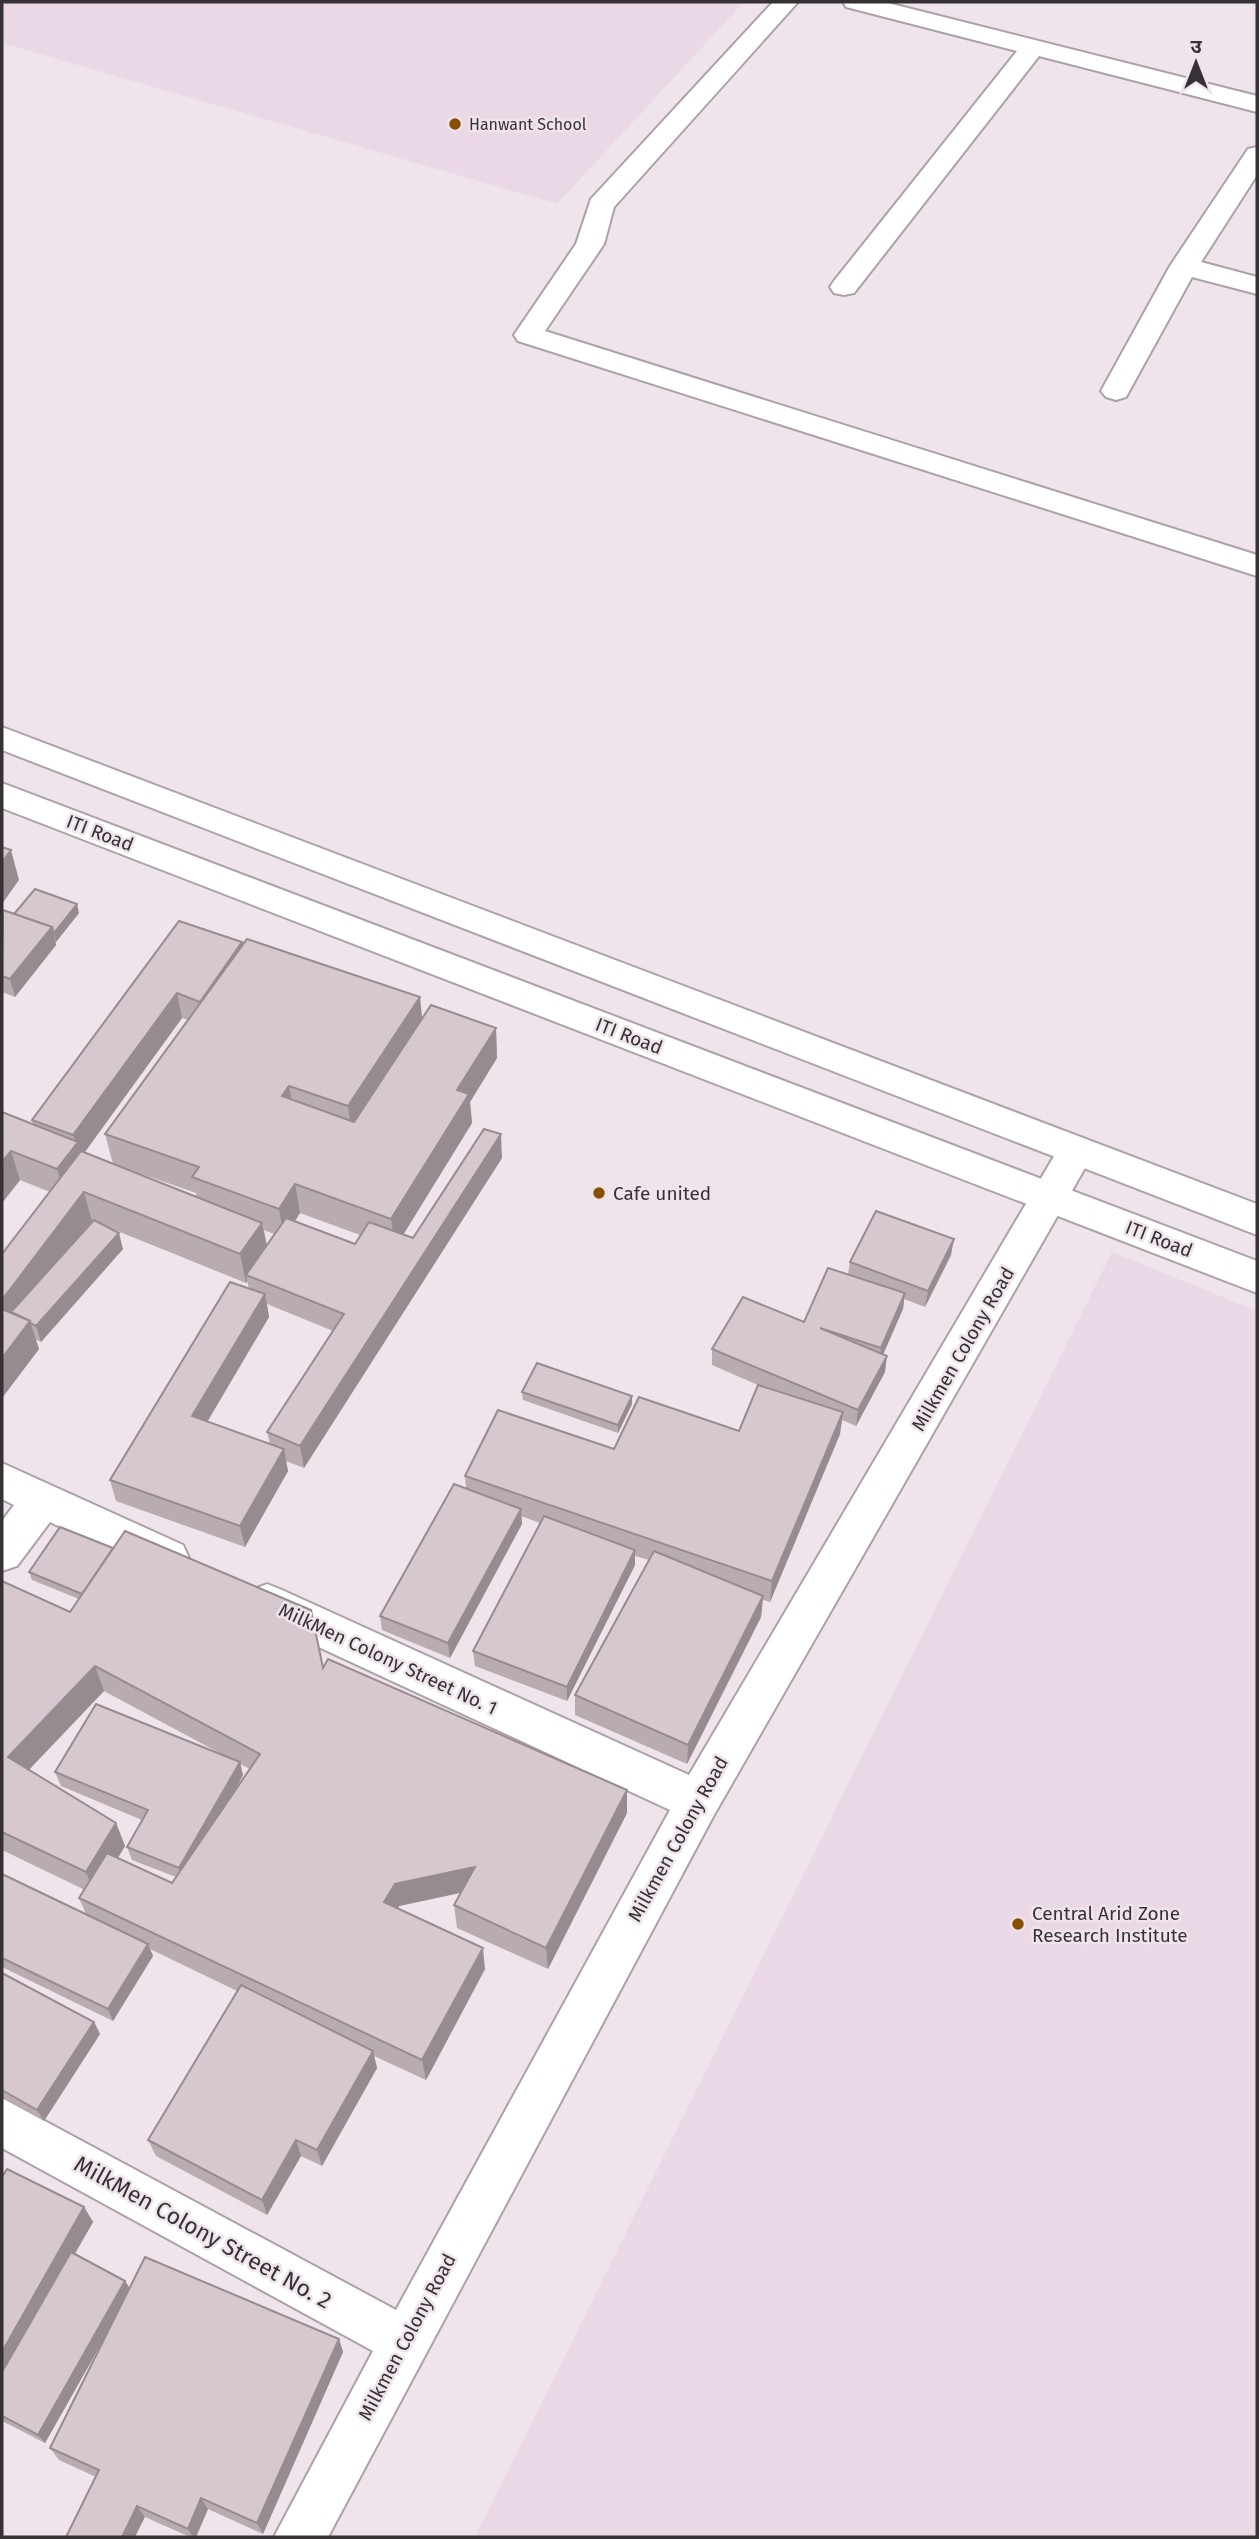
<svg xmlns="http://www.w3.org/2000/svg" width="1259" height="2539" font-family="'Fira Sans','Noto Sans Devanagari',sans-serif">
<rect width="100%" height="100%" fill="#efe4ec"/>
<g fill="#ead8e6">
<polygon points="2,2 744,2 557,204 2,43"/>
<polygon points="1112,1252 1257,1311 1257,2537 475,2537"/>
</g>
<g fill="none" stroke-linecap="round" stroke-linejoin="round">
<g stroke="#aca1a9" stroke-width="4">
<g id="street">
<polygon points="773,2 798,2 614,207 604,244 545,331 1257,555 1257,576 518,341 514,335 576,244 591,199"/>
<polygon points="843,2 884,2 1257,96 1257,112 1039,56 854,293 844,295 834,293 830,287 834,281 1017,51 846,7"/>
<polygon points="1257,147 1257,175 1201,262 1257,277 1257,294 1192,277 1126,397 1116,400 1106,397 1101,391 1170,266 1248,149"/>
<polygon points="1076,1136 1089,1141 1095,1151 1089,1161 714,1815 328,2537 274,2537 373,2351 2,2148 2,2098 396,2310 670,1810 252,1616 246,1603 252,1590 267,1584 282,1590 689,1775 1063,1141"/>
<polygon points="2,1463 183,1545 189,1558 183,1571 168,1576 153,1571 50,1522 17,1566 2,1571 2,1521 14,1505 2,1499"/>
</g>
</g>
<g stroke="#aca1a9" stroke-width="4">
<g id="secondary">
<polygon points="2,727 1257,1204 1257,1235 2,750"/>
<polygon points="2,783 1257,1261 1257,1293 2,808"/>
</g>
</g>
<use href="#street" fill="#fff" fill-rule="evenodd"/>
<use href="#secondary" fill="#fff" fill-rule="evenodd"/>
</g>
<g fill="#b8acb1" fill-rule="evenodd">
<polygon points="2,911 14,914 79,913 56,942 56,945 15,997 2,992"/>
<path d="M179,921L242,945L422,1019L496,1028L497,1058L470,1102L472,1123L403,1235L413,1238L502,1158L304,1468L286,1461L288,1471L245,1547L116,1501L110,1480L249,1288L247,1281L246,1283L110,1228L123,1249L41,1342L35,1339L39,1349L2,1398V1254L50,1192L20,1180L2,1203V1112L33,1124L32,1120ZM182,1018L188,1020L105,1134L113,1164L196,1193V1197L84,1153ZM300,1213L360,1235L355,1244L295,1221ZM264,1230L274,1234L267,1246ZM267,1304L333,1331L267,1432L270,1444L207,1422L269,1317Z"/>
<polygon points="951,1255 925,1307 904,1299 903,1309 883,1354 885,1372 856,1426 842,1420 840,1434 770,1602 763,1600 761,1617 687,1764 575,1715 575,1695 649,1560 635,1556 635,1565 567,1701 475,1666 473,1651 540,1523 521,1516 522,1524 450,1658 382,1630 380,1616 466,1488 465,1476 614,1449 739,1431 758,1385 712,1365 712,1349 804,1322 848,1274 850,1262"/>
<polygon points="522,1392 632,1404 618,1433 523,1400"/>
<path d="M29,1572L323,1668L627,1813L548,1969L457,1928L454,1905L461,1893L399,1906L398,1909L485,1969L426,2080L374,2056L377,2068L322,2166L301,2156L267,2215L156,2156L148,2140L237,1991L150,1949L153,1956L113,2021L2,1967V1874L86,1914L79,1898L85,1890L2,1850V1581L70,1612L79,1599L32,1580ZM104,1691L223,1755L55,1772L61,1786L142,1820L127,1847L132,1860L176,1877L172,1883L118,1858L125,1846L116,1823L29,1770ZM240,1764L250,1769L233,1794L243,1775Z"/>
<polygon points="2,1973 94,2022 100,2034 44,2121 2,2098"/>
<polygon points="2,2177 84,2207 93,2222 74,2254 125,2281 130,2288 339,2339 343,2352 263,2534 208,2509 196,2537 190,2537 145,2517 96,2477 59,2460 50,2448 108,2332 45,2443 2,2421"/>
</g>
<g fill="#968c90">
<polygon points="11,850 19,880 2,904 2,862"/>
<polygon points="77,904 79,913 56,942 54,933"/>
<polygon points="52,927 56,945 15,997 10,979"/>
<polygon points="242,942 246,967 205,1026 200,1002"/>
<polygon points="177,993 182,1018 82,1156 65,1198 57,1169 76,1144 73,1135"/>
<polygon points="420,997 423,1027 352,1136 348,1106"/>
<polygon points="496,1028 497,1058 470,1102 472,1123 395,1248 391,1219 457,1090"/>
<polygon points="289,1086 294,1115 282,1096"/>
<polygon points="501,1134 502,1158 304,1468 300,1446"/>
<polygon points="11,1151 20,1180 2,1203 2,1162"/>
<polygon points="295,1184 300,1213 284,1238 279,1209"/>
<polygon points="84,1192 92,1221 20,1317 2,1322 2,1300"/>
<polygon points="262,1223 268,1252 246,1275 247,1281 246,1283 240,1254"/>
<polygon points="119,1233 123,1249 41,1342 36,1326"/>
<polygon points="954,1239 951,1255 925,1307 928,1291"/>
<polygon points="905,1293 903,1309 879,1364 881,1348"/>
<polygon points="265,1294 269,1317 197,1439 192,1416"/>
<polygon points="30,1321 39,1349 2,1398 2,1358"/>
<polygon points="887,1356 885,1372 856,1426 858,1410"/>
<polygon points="632,1396 632,1404 618,1433 618,1425"/>
<polygon points="843,1412 840,1434 770,1602 772,1581"/>
<polygon points="284,1449 288,1471 245,1547 240,1526"/>
<polygon points="521,1509 522,1524 450,1658 448,1643"/>
<polygon points="635,1550 635,1565 567,1701 567,1687"/>
<polygon points="763,1596 761,1617 687,1764 688,1745"/>
<polygon points="95,1666 104,1691 18,1781 8,1757"/>
<polygon points="240,1762 243,1775 184,1881 179,1868"/>
<polygon points="627,1790 627,1813 548,1969 546,1948"/>
<polygon points="116,1823 125,1846 95,1894 86,1872"/>
<polygon points="475,1867 477,1889 399,1906 389,1925 384,1902 395,1884"/>
<polygon points="148,1944 153,1956 113,2021 108,2009"/>
<polygon points="483,1948 485,1969 426,2080 422,2060"/>
<polygon points="94,2022 100,2034 44,2121 37,2110"/>
<polygon points="373,2051 377,2068 322,2166 317,2150"/>
<polygon points="296,2140 301,2156 267,2215 262,2200"/>
<polygon points="84,2207 93,2222 2,2382 2,2352"/>
<polygon points="125,2281 131,2291 45,2443 38,2435"/>
<polygon points="339,2339 343,2352 263,2534 257,2523"/>
<polygon points="201,2498 208,2509 196,2537 193,2537 188,2529"/>
<polygon points="137,2506 145,2517 135,2537 122,2537"/>
</g>
<g fill="#d6c8ce" stroke="#968c90" stroke-width="2">
<polygon points="2,847 11,850 2,862"/>
<polygon points="35,889 77,904 54,933 52,927 14,914"/>
<polygon points="3,910 52,927 10,979 2,976"/>
<polygon points="179,921 242,942 200,1002 177,993 73,1135 32,1120"/>
<polygon points="247,939 420,997 348,1106 289,1086 282,1096 354,1122 431,1005 496,1028 457,1090 469,1094 391,1219 295,1184 279,1209 192,1177 199,1167 105,1134"/>
<polygon points="2,1112 78,1142 57,1169 11,1151 2,1162"/>
<polygon points="484,1129 501,1134 300,1446 267,1432 344,1314 246,1275 286,1218 355,1244 369,1222 413,1238"/>
<polygon points="81,1151 262,1223 240,1254 84,1192 2,1300 2,1254"/>
<polygon points="876,1211 954,1239 928,1291 850,1262"/>
<polygon points="94,1220 119,1233 36,1326 30,1323 30,1321 11,1312"/>
<polygon points="828,1268 905,1293 881,1348 820,1328 887,1356 858,1410 712,1349 743,1297 804,1322"/>
<polygon points="230,1282 265,1294 192,1416 284,1449 240,1526 110,1480"/>
<polygon points="2,1309 30,1321 2,1358"/>
<polygon points="537,1363 632,1396 618,1425 522,1392"/>
<polygon points="758,1385 843,1412 772,1581 465,1476 498,1410 614,1449 639,1397 739,1431"/>
<polygon points="454,1484 521,1509 448,1643 380,1616"/>
<polygon points="544,1516 635,1550 567,1687 473,1651"/>
<polygon points="60,1527 113,1548 82,1594 29,1572"/>
<polygon points="125,1531 311,1610 323,1668 328,1659 627,1790 546,1948 454,1905 475,1867 395,1884 384,1902 483,1948 422,2060 79,1898 107,1853 172,1883 260,1754 95,1666 8,1757 116,1823 86,1872 2,1832 2,1581 70,1612"/>
<polygon points="654,1551 763,1596 688,1745 575,1695"/>
<polygon points="96,1704 240,1762 179,1868 127,1847 148,1810 55,1772"/>
<polygon points="2,1874 148,1944 108,2009 2,1958"/>
<polygon points="2,1973 94,2022 37,2110 2,2090"/>
<polygon points="241,1985 373,2051 317,2150 296,2140 262,2200 148,2140"/>
<polygon points="7,2169 84,2207 2,2352 2,2177"/>
<polygon points="71,2252 125,2281 38,2435 2,2416 2,2372"/>
<polygon points="145,2257 339,2339 257,2523 201,2498 188,2529 137,2506 122,2537 66,2537 99,2470 50,2448"/>
</g>
<g fill="#875000" stroke="#efe4ec" stroke-width="2.5">
<circle cx="455" cy="124" r="7"/>
<circle cx="599" cy="1193" r="7"/>
<circle cx="1018" cy="1924" r="7"/>
</g>
<g text-anchor="middle" dominant-baseline="central" stroke-width="5" stroke-linejoin="round" paint-order="stroke">
<g font-size="16" fill="#363135" stroke="#efe4ec" text-anchor="start">
<text x="469" y="124">Hanwant School</text>
</g>
<g font-size="19" fill="#363135" stroke="#efe4ec">
<text transform="translate(100 833) rotate(21)">ITI Road</text>
<text transform="translate(629 1036) rotate(21)">ITI Road</text>
<text transform="translate(1159 1239) rotate(21)">ITI Road</text>
<text transform="translate(963 1349) rotate(-60)">Milkmen Colony Road</text>
<text transform="translate(388 1659) rotate(25)">MilkMen Colony Street No. 1</text>
<text transform="translate(678 1839) rotate(-61)">Milkmen Colony Road</text>
<text transform="translate(407 2337) rotate(-62)">Milkmen Colony Road</text>
</g>
<g font-size="19" fill="#363135" stroke="#efe4ec" text-anchor="start">
<text x="613" y="1193">Cafe united</text>
<text x="1032" y="1913">Central Arid Zone<tspan x="1032" dy="22">Research Institute</tspan></text>
</g>
<g font-size="23" fill="#363135" stroke="#efe4ec">
<text transform="translate(203 2232) rotate(29)">MilkMen Colony Street No. 2</text>
</g>
</g>
<rect width="1259" height="2539" fill="none" stroke="#363135" stroke-width="7"/>
<g transform="translate(1196 63)" stroke="#efe4ec" stroke-width="5" paint-order="stroke">
<path d="M0-5L12 26L0 18L-12 26Z" fill="#363135"/>
<text y="-10" font-size="19" font-weight="bold" text-anchor="middle" fill="#363135">उ</text>
</g>
</svg>
